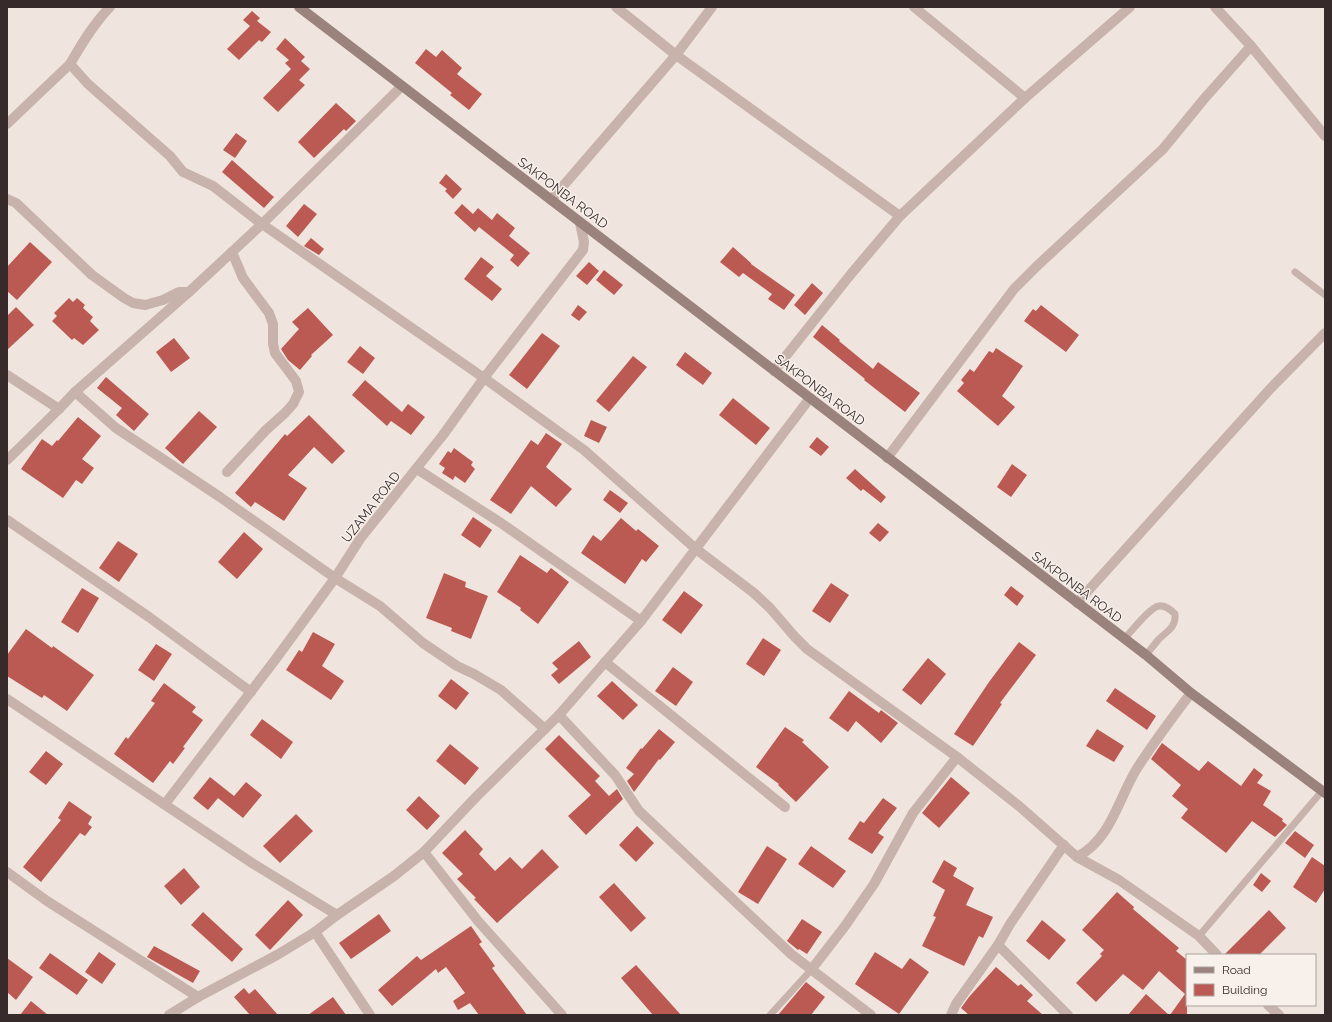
<svg xmlns="http://www.w3.org/2000/svg" width="1332" height="1022" font-family="Raleway,sans-serif">
<rect width="100%" height="100%" fill="#f0e5de"/>
<g fill="#bb5a52">
<polygon points="252,11 260,18 257,21 271,32 262,42 259,40 239,60 227,49 250,26 243,20"/>
<polygon points="285,38 305,57 301,61 310,69 299,80 305,85 278,112 263,98 291,69 285,63 289,60 276,49"/>
<polygon points="426,49 436,57 442,50 462,68 457,74 482,94 469,110 450,95 452,93 415,63"/>
<polygon points="336,103 356,121 346,131 344,129 314,158 298,142"/>
<polygon points="236,133 247,141 235,158 223,150"/>
<polygon points="232,160 274,197 264,208 222,172"/>
<polygon points="446,174 462,189 453,199 445,191 447,189 439,183"/>
<polygon points="304,204 317,214 298,237 286,226"/>
<polygon points="462,204 473,214 478,208 492,220 497,213 515,228 509,236 530,253 518,267 510,260 514,255 479,227 475,232 454,213"/>
<polygon points="311,238 324,249 319,255 304,246"/>
<polygon points="30,242 52,262 17,300 7,291 7,267"/>
<polygon points="733,247 751,263 751,264 795,295 784,310 768,299 772,294 743,273 739,277 720,262"/>
<polygon points="481,257 494,267 486,276 502,289 492,301 464,279"/>
<polygon points="589,262 599,271 587,285 576,276"/>
<polygon points="604,270 623,285 614,295 596,280"/>
<polygon points="812,283 823,293 805,315 794,305"/>
<polygon points="69,298 73,302 77,298 85,305 83,308 93,317 90,321 99,330 83,345 74,338 72,340 52,321 57,316 54,313"/>
<polygon points="578,305 587,312 579,321 571,315"/>
<polygon points="1041,305 1079,335 1066,352 1024,321 1033,309 1036,311"/>
<polygon points="16,307 34,325 7,350 7,316"/>
<polygon points="308,308 333,335 311,355 312,356 300,370 288,360 281,349 299,329 292,322"/>
<polygon points="822,325 840,340 839,341 873,369 878,362 920,393 905,412 864,380 865,379 813,337"/>
<polygon points="542,333 560,346 527,389 509,375"/>
<polygon points="174,338 190,358 171,372 156,352"/>
<polygon points="360,346 375,358 363,374 347,362"/>
<polygon points="996,348 1023,366 1002,396 1015,407 998,426 957,391 964,383 961,380 970,369 974,372 989,351 993,353"/>
<polygon points="685,352 712,373 703,385 676,365"/>
<polygon points="633,356 647,367 609,412 596,401"/>
<polygon points="106,377 149,414 134,431 116,415 122,408 97,388"/>
<polygon points="365,380 402,412 408,404 425,417 411,435 391,421 387,426 352,395"/>
<polygon points="733,398 770,428 756,445 719,415"/>
<polygon points="199,411 217,427 183,464 165,448"/>
<polygon points="309,415 345,451 332,464 314,447 288,475 307,488 284,521 255,502 251,507 235,493 285,434 287,436"/>
<polygon points="78,417 101,436 82,459 94,468 82,484 76,480 63,498 21,469 42,439 52,446 57,440 58,441"/>
<polygon points="591,420 607,427 599,443 584,436"/>
<polygon points="546,433 562,444 546,467 572,489 556,507 531,486 511,514 490,500 531,440 538,445"/>
<polygon points="817,437 829,447 821,456 809,447"/>
<polygon points="454,448 473,462 471,465 475,469 465,483 455,476 453,480 442,473 445,468 439,464 448,451 451,453"/>
<polygon points="1012,464 1027,475 1011,497 997,487"/>
<polygon points="855,469 886,497 881,503 863,489 861,491 846,478"/>
<polygon points="610,490 628,503 620,513 603,500"/>
<polygon points="473,517 492,530 480,548 461,535"/>
<polygon points="621,518 636,531 638,529 659,546 646,562 642,559 625,584 581,553 593,535 601,541"/>
<polygon points="878,523 889,532 880,542 869,533"/>
<polygon points="244,532 263,549 237,579 218,562"/>
<polygon points="118,541 138,554 119,582 99,568"/>
<polygon points="520,555 547,573 551,568 569,582 538,624 520,610 521,608 497,592"/>
<polygon points="444,573 466,582 465,587 488,596 471,639 451,631 452,628 426,618"/>
<polygon points="831,583 849,595 830,623 812,611"/>
<polygon points="1011,586 1024,596 1017,606 1004,595"/>
<polygon points="82,588 99,598 78,633 61,622"/>
<polygon points="684,591 703,605 681,634 662,620"/>
<polygon points="26,629 52,648 53,646 94,675 67,711 44,695 42,698 7,676 7,655"/>
<polygon points="313,632 335,644 322,666 344,681 331,700 286,670 299,650 302,652"/>
<polygon points="763,638 781,650 764,676 746,664"/>
<polygon points="579,641 591,657 559,684 551,675 558,669 552,663"/>
<polygon points="1019,642 1036,655 1000,703 1002,704 973,746 954,734 989,682"/>
<polygon points="156,644 172,654 154,681 138,670"/>
<polygon points="928,658 946,674 921,705 902,690"/>
<polygon points="673,667 693,682 676,706 655,691"/>
<polygon points="451,679 469,693 456,710 438,696"/>
<polygon points="612,681 638,705 623,720 597,696"/>
<polygon points="164,683 196,707 192,712 203,720 183,747 185,748 173,764 170,761 153,783 114,754 126,737 128,739 155,703 151,701"/>
<polygon points="1115,688 1156,716 1147,730 1106,701"/>
<polygon points="849,691 879,713 881,710 898,723 881,743 856,721 848,732 829,718"/>
<polygon points="262,719 293,742 281,759 250,735"/>
<polygon points="785,727 804,740 802,742 829,767 796,802 778,785 779,784 756,767"/>
<polygon points="659,729 675,742 660,760 659,759 634,792 627,781 634,774 626,768 641,748 642,749"/>
<polygon points="1097,729 1124,746 1114,762 1086,746"/>
<polygon points="559,735 600,776 595,781 609,796 617,789 623,799 586,835 568,816 591,795 545,749"/>
<polygon points="1162,743 1199,771 1208,761 1241,786 1254,768 1263,775 1257,783 1271,791 1263,805 1283,819 1282,821 1287,825 1275,837 1252,821 1226,853 1181,818 1188,809 1172,796 1181,785 1151,759"/>
<polygon points="450,744 479,768 465,785 436,761"/>
<polygon points="46,751 63,764 46,785 29,772"/>
<polygon points="210,777 234,796 246,782 262,795 243,818 218,798 208,810 193,798"/>
<polygon points="951,777 970,793 939,828 922,813"/>
<polygon points="419,796 440,816 427,830 406,810"/>
<polygon points="883,798 897,808 878,833 884,837 872,854 848,839 860,821 864,823"/>
<polygon points="69,801 92,817 88,824 92,827 85,836 80,833 41,882 23,867 61,820 58,818"/>
<polygon points="296,814 313,831 280,863 263,846"/>
<polygon points="637,826 654,843 636,862 619,845"/>
<polygon points="465,830 483,849 479,854 495,871 510,857 522,869 542,849 559,867 497,923 474,899 476,898 457,879 463,874 442,853"/>
<polygon points="1295,831 1314,845 1305,858 1285,843"/>
<polygon points="767,846 787,859 758,904 738,892"/>
<polygon points="811,846 846,871 833,888 798,864"/>
<polygon points="1312,857 1325,866 1325,889 1316,903 1293,887"/>
<polygon points="944,860 957,868 953,876 974,888 966,905 993,917 983,938 979,936 964,966 922,946 936,917 933,916 945,890 932,882"/>
<polygon points="184,868 200,887 181,905 164,886"/>
<polygon points="1261,873 1271,881 1262,892 1253,885"/>
<polygon points="614,883 646,918 631,932 599,897"/>
<polygon points="1117,892 1134,907 1133,909 1179,948 1176,951 1187,960 1187,1015 1170,1015 1185,994 1159,971 1143,990 1123,974 1096,1002 1076,983 1102,956 1100,954 1104,950 1082,930"/>
<polygon points="288,900 303,915 270,950 255,935"/>
<polygon points="1269,910 1286,928 1259,955 1224,955"/>
<polygon points="203,912 243,949 232,962 191,925"/>
<polygon points="379,914 391,931 351,959 339,943"/>
<polygon points="802,919 822,932 807,954 799,949 798,950 787,941"/>
<polygon points="1042,920 1066,940 1049,960 1026,941"/>
<polygon points="471,926 482,942 479,944 495,966 492,968 527,1015 479,1015 470,1003 458,1010 453,1001 465,993 446,967 438,973 436,969 392,1006 378,990 417,956 421,960"/>
<polygon points="154,946 200,971 193,983 147,957"/>
<polygon points="99,952 116,964 102,984 85,972"/>
<polygon points="875,952 902,969 910,958 929,972 899,1014 855,984"/>
<polygon points="50,953 88,980 77,995 39,968"/>
<polygon points="7,958 33,977 16,1000 7,992"/>
<polygon points="636,965 681,1015 653,1015 621,978"/>
<polygon points="996,967 1018,986 1021,984 1033,995 1027,1001 1043,1015 969,1015 961,1008 969,997"/>
<polygon points="806,982 825,997 811,1015 778,1015"/>
<polygon points="244,988 249,994 255,989 278,1015 250,1015 234,997"/>
<polygon points="1146,994 1169,1015 1128,1015"/>
<polygon points="333,997 346,1015 308,1015"/>
<polygon points="31,1001 48,1015 20,1015"/>
</g>
<g fill="none" stroke-linecap="round" stroke-linejoin="round">
<g stroke="#c7b3ab" stroke-width="7">
<polyline points="1295,272 1325,295"/>
<path d="M1124,639C1131,632 1150,607 1159,606C1166,605 1171,610 1175,614C1176,628 1167,631 1158,640C1154,645 1150,650 1146,655"/>
<polyline points="1199,936 1322,791"/>
<polyline points="770,1015 811,970"/>
</g>
<g stroke="#c7b3ab" stroke-width="10">
<path d="M110,7C94,23 81,45 70,64L88,84L170,156L183,172L213,186L262,224L484,378L584,450L696,549L754,593L770,608L795,637L807,649L957,757L1019,806L1077,857L1119,880L1199,936L1217,955"/>
<polyline points="616,7 676,55 900,216"/>
<polyline points="914,7 1025,98"/>
<polyline points="1215,7 1251,46 1325,136"/>
<polyline points="7,124 70,64"/>
<polyline points="7,199 16,203 92,275 124,298 133,303 145,305 163,300 179,292 189,292"/>
<polyline points="551,200 676,55 712,7"/>
<polyline points="774,371 851,274 900,216 1025,98 1130,7"/>
<polyline points="7,375 59,409"/>
<polyline points="75,392 116,428 220,497 335,578 380,606 423,643 457,666 474,674 501,690 545,729"/>
<polyline points="887,458 1014,289 1037,266 1163,149 1204,99 1251,46"/>
<polyline points="7,460 59,409 75,392 189,292 262,224 402,86"/>
<polyline points="417,469 501,523 641,621"/>
<polyline points="227,472 266,430 285,413 293,404 299,392 296,381 275,353 273,344 273,324 269,313 243,278 232,252"/>
<polyline points="7,520 149,617 251,692"/>
<polyline points="1077,603 1270,389 1325,333"/>
<polyline points="605,662 785,807"/>
<polyline points="7,699 252,863 337,915"/>
<polyline points="559,715 615,775 639,811 791,954 871,1015"/>
<polyline points="165,804 275,660 335,578 360,539 443,435 484,378 583,250 584,242 580,223"/>
<polyline points="424,852 478,921 562,1015"/>
<path d="M1077,857C1111,839 1118,800 1136,770C1153,743 1172,718 1191,693"/>
<polyline points="7,872 47,901 198,997"/>
<polyline points="315,932 370,1015"/>
<polyline points="998,945 1068,1015"/>
<polyline points="811,970 845,926 874,884 913,813 957,757"/>
<polyline points="1268,1005 1279,1015"/>
<polyline points="169,1015 198,997 277,955 315,932 337,915 394,876 424,852 476,797 559,715 641,621 810,398"/>
<polyline points="951,1015 956,1004 998,945 1010,924 1064,845"/>
</g>
<polyline stroke="#9b837d" stroke-width="10" points="299,7 1146,655 1191,693 1325,793"/>
</g>
<g text-anchor="middle" dominant-baseline="central" stroke-width="3" stroke-linejoin="round" paint-order="stroke">
<g font-size="13" fill="#362b2a" stroke="#f8f0ea">
<text transform="translate(563 193) rotate(37)">SAKPONBA ROAD</text>
<text transform="translate(820 390) rotate(37)">SAKPONBA ROAD</text>
<text transform="translate(371 507) rotate(-52)">UZAMA ROAD</text>
<text transform="translate(1077 587) rotate(37)">SAKPONBA ROAD</text>
</g>
</g>
<rect width="1332" height="1022" fill="none" stroke="#362b2a" stroke-width="16"/>
<rect x="1186" y="954" width="130" height="52" fill="#f8f0ea" stroke="#aaa19d"/>
<rect x="1194" y="967" width="20" height="6" fill="#9b837d" stroke="#aaa19d"/>
<text x="1222" y="974" font-size="12" fill="#362b2a">Road</text>
<rect x="1194" y="984" width="20" height="12" fill="#bb5a52" stroke="#aaa19d"/>
<text x="1222" y="994" font-size="12" fill="#362b2a">Building</text>
</svg>
